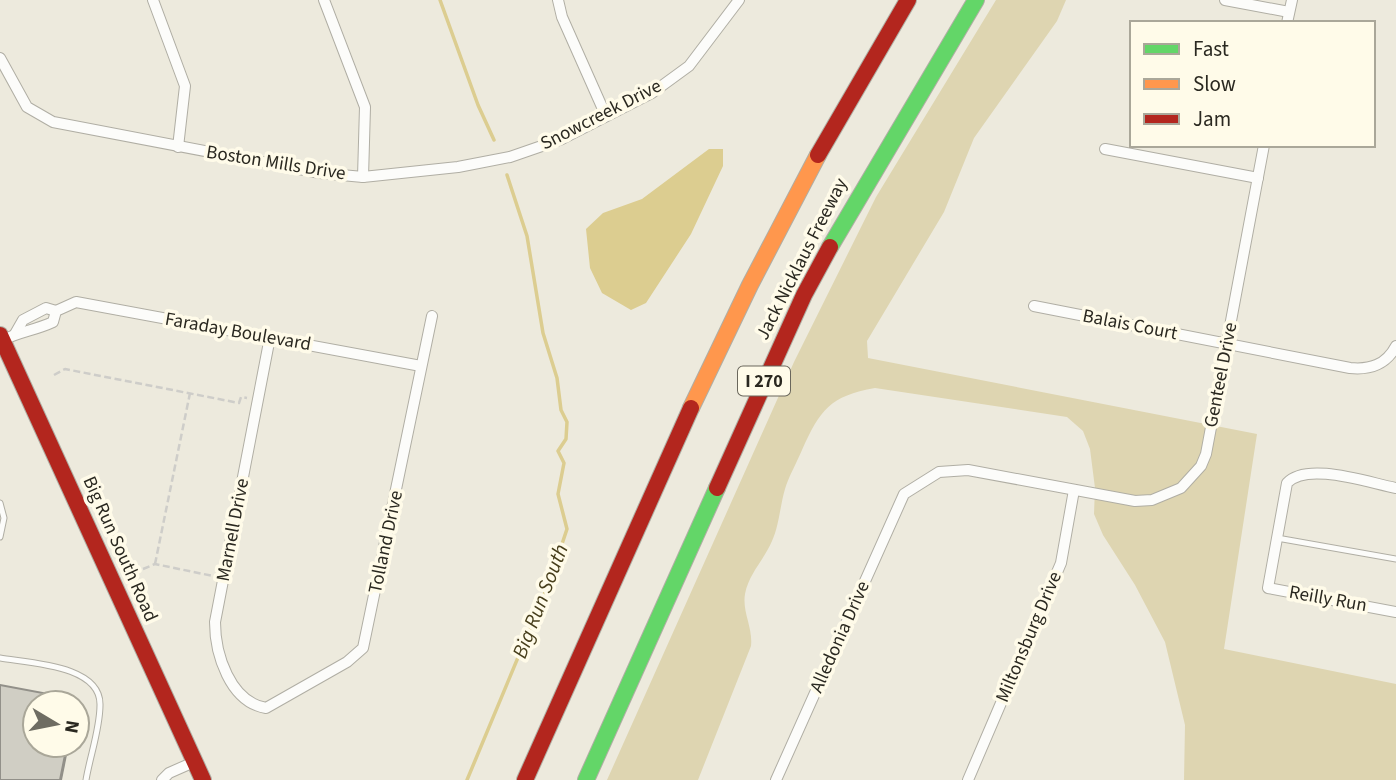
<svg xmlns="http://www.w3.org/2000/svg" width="1396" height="780" font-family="'Source Sans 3',sans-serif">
<rect width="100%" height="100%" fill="#edeadd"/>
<path fill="#ded5b1" d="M996,0H1066L1057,21L974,138L944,212L867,341L868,358L1257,434L1224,649L1396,684V780H1184L1185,725L1165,642L1135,585L1103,535L1094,514L1095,488L1090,449L1083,431L1067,417L875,388C830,396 820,410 802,450C797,462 789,476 785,489C780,506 779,526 772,541C764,560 749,573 745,594C742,612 753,627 751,646L698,780H607L794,362L876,197Z"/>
<polygon fill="#dccd90" points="709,149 723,149 723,166 691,234 646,303 631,310 602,293 590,268 586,229 603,213 642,199"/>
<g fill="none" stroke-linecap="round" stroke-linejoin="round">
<g stroke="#dccd90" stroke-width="3.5">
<polyline points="440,0 478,105 494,140"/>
<polyline points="467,780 549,583 567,529 558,494 564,463 558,451 566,439 567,422 561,410 557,378 543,333 527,236 507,175"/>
</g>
<g stroke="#b0aea4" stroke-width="7">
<g id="lane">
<polyline points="0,503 4,518 0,537"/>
<polyline points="1277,538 1396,559"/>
<path d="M0,658C29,663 101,665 100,705C100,729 90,756 86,780"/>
</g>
</g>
<g stroke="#b0aea4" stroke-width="12">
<g id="street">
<polyline points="153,0 185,86 178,147"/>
<polyline points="324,0 365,107 363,177"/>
<polyline points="558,0 562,17 606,116"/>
<polyline points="1225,0 1289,12"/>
<polyline points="1287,23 1292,0"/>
<polyline points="0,58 27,107 53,122 320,173 363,177 458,167 510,157 562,139 652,93 689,66 739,0"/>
<polyline points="1105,149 1258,178"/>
<path d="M1034,306L1350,368C1370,370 1386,365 1396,346"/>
<polyline points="15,334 23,320 46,308 56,311"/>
<path d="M270,337L215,622C215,654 230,702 266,708L347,662L363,648L432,316"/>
<path d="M3,340C19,332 36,330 53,322L56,311L76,302L421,366"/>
<path d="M1396,488C1369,483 1307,461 1287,483L1268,588L1396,612"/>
<polyline points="162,780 169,773 194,762"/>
<polyline points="776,780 904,494 939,472 968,470 1135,501 1152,500 1181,488 1201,466 1206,454 1264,145"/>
<polyline points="968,780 1061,563 1074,490"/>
</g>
</g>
<g stroke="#b0aea4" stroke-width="18">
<g id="fast">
<polyline points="830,247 976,0"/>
<polyline points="586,780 717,488"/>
</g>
</g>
<g stroke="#b0aea4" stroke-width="18">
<polyline id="slow" points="691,408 750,285 818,155"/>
</g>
<g stroke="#b0aea4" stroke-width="18">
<g id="jam">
<polyline points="818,155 908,0"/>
<polyline points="0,335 203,780"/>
<polyline points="717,488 804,295 830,247"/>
<polyline points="525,780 691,408"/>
</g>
</g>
<g stroke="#cecdc9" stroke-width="2.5" stroke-dasharray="7 3.5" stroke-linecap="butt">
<polyline points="54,375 65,369 239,403 241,397 247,398"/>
<polyline points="155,564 190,393"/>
<polyline points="143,569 155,564 213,576"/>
</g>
<use href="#lane" stroke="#fcfcfa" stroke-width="5"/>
<use href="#street" stroke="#fcfcfa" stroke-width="10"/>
<use href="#fast" stroke="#63d668" stroke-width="16"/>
<use href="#slow" stroke="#ff974d" stroke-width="16"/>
<use href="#jam" stroke="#b3261e" stroke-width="16"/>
</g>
<polygon fill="#929089" points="67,745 69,745 62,780 60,780"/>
<polygon fill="#d0cec4" stroke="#929089" stroke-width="2" points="0,685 75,699 75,703 35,703 35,745 67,745 60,780 0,780"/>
<g text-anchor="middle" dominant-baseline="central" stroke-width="7" stroke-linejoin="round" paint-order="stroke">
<rect fill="#fffbe9" stroke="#6a675c" stroke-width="2" x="738" y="366.5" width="52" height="29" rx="5"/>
<g font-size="18" font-weight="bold" fill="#2a2820">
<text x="764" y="381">I 270</text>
</g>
<g font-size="19" fill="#2a2820" stroke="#fffbe9">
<text transform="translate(601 115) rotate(-27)">Snowcreek Drive</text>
<text transform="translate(276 163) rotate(9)">Boston Mills Drive</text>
<text transform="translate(802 259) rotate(-63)">Jack Nicklaus Freeway</text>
<text transform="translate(1130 325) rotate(11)">Balais Court</text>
<text transform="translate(238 332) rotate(10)">Faraday Boulevard</text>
<text transform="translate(1221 375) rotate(-79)">Genteel Drive</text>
<text transform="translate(233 530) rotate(-79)">Marnell Drive</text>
<text transform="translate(386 542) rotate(-78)">Tolland Drive</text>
<text transform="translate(120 549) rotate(66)">Big Run South Road</text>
<text transform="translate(1328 599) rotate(10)">Reilly Run</text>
<text transform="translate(840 637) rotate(-66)">Alledonia Drive</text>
<text transform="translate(1029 637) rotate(-67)">Miltonsburg Drive</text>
</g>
<g font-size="21" font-style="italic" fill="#473e1b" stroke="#fffbe9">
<text transform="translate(540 601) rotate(-69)">Big Run South</text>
</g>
</g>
<rect x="1130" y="21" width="245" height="126" fill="#fffbe9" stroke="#aaa799" stroke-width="2"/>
<rect x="1144" y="44" width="35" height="10" fill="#63d668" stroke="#aaa799" stroke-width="2"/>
<text x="1193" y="56" font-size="21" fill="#2a2820">Fast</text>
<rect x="1144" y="79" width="35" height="10" fill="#ff974d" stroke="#aaa799" stroke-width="2"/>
<text x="1193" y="91" font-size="21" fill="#2a2820">Slow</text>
<rect x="1144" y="114" width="35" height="10" fill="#b3261e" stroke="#aaa799" stroke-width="2"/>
<text x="1193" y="126" font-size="21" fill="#2a2820">Jam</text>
<g transform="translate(56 724) rotate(100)"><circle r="33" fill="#fffbe9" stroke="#aaa799" stroke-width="2"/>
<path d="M0-5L12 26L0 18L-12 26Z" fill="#6e6c62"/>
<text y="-10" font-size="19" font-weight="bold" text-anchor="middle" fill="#2a2820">N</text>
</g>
</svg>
